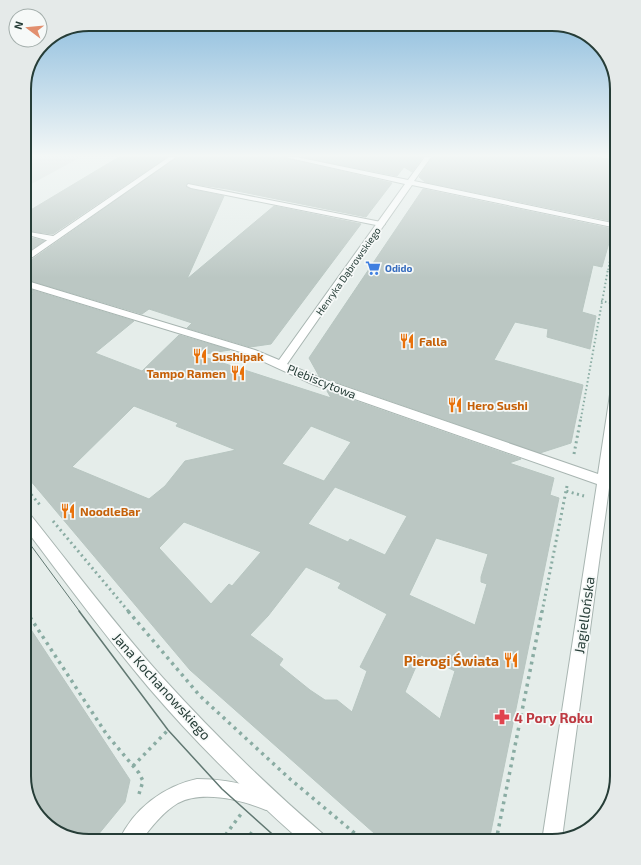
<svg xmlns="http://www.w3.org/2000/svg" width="641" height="865" font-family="'Exo 2',sans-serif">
<rect width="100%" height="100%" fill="#e5edea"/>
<polygon fill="#d4dcd9" points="24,157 81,157 24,188"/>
<g fill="#bbc7c3" stroke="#b8c6c1" fill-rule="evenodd">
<polygon points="119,157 167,157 53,234 28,231 28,237 44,241 29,251 28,238 24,240 24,214"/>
<polygon points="177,157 284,157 285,158 392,183 366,217 227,189 187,183 186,186 190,189 224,196 187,279 274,206 361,224 271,344 250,347 187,328 192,323 149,309 142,314 31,281 30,261"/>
<polygon points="301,157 423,157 412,172 404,167 397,176"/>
<polygon points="432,157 595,157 617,160 616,222 425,182 419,177"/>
<polygon points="423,189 613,229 602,267 593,265 582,312 596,316 590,349 547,337 548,329 515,322 494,360 583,385 571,443 540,453 319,376 309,358"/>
<path d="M32,290L134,321L95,353L142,371L179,335L230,350L198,355L331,398L327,391L521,459L509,463L554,478L550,495L559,498L489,841H383L190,670L24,473V292L33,295ZM134,406L178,423L176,426L236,450L185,461L165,486L149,499L72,467ZM311,426L351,442L324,481L282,464ZM335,487L407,516L385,555L350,539L348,542L308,524ZM184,522L261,552L232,586L229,584L211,604L159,548ZM436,538L488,554L481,577V582L487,584L475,625L409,595ZM306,567L341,583L338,588L387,614L360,667L367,671L352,712L337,700H325L310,690L279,665L283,659L250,635L268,616ZM421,655L455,671L440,719L405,692Z"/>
<polygon points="24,619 130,780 125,802 93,841 85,841 56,832 33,809 24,776"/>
</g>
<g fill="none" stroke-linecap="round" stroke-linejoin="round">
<g stroke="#a8b5b1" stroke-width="2">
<g id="service">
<polygon points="188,184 381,222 385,224 381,226 191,188 187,186"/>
<polygon points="29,232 53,236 57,239 53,242 32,236 29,236"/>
</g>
</g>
<g stroke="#a8b5b1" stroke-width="2">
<g id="minor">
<polygon points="169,157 176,157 24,263 24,256"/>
<polygon points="285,157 296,157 408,180 425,157 431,157 414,181 617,224 617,228 412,185 287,364 320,378 598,474 611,388 617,384 617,430 610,479 617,481 617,491 609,488 562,838 542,841 597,484 312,384 247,354 24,286 24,280 255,350 279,360 405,184"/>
<path d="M197,779C224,779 248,784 273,794L275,801L273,808L266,810C242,800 203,790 178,803C163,812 151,827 141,841H119C133,809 164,786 197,779Z"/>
</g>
</g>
<g stroke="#a8b5b1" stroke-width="2">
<path id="tertiary" d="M24,511L29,513C73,568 115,625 163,678C213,733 266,785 323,834L326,841H301C247,793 196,743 149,688C105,636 65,581 24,527Z"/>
</g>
<g stroke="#8aaca3" stroke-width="1.5" stroke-dasharray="1.5 2" stroke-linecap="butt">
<polyline points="266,157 275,159"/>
<polyline points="608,270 614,238"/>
</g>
<g stroke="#8aaca3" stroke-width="2" stroke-dasharray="1.5 2.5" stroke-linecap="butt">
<polyline points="601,301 617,304"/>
<polyline points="581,418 608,269"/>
</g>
<g stroke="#8aaca3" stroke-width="3" stroke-dasharray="2 3.5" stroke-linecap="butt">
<polyline points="574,454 581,417"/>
<polyline points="24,486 40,505"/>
<polyline points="567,486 566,491 584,496"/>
<polyline points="53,521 129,612"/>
<polyline points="24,608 26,612"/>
<polyline points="542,612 566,491"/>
</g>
<g stroke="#8aaca3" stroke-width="3.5" stroke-dasharray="3 4.5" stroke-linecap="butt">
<polyline points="26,611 107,735 139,773 143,781 139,794"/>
<polyline points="128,611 200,696 290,779 364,841"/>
<polyline points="133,766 169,729"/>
<polyline points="612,794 617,744"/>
<polyline points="221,841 241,814"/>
<polyline points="246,841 252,832"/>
<polyline points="496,841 542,611"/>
</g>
<use href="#service" fill="#fff" fill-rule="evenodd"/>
<use href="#minor" fill="#fff" fill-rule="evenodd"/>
<use href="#tertiary" fill="#fff" fill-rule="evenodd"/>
<polyline stroke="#617872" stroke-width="1" points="24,536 80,612"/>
<polyline stroke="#617872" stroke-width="1.5" points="79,611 168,730 222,789 280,841"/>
</g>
<linearGradient id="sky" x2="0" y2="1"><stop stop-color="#86b9dc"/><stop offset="0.56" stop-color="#f3f7f6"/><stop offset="1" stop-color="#f3f7f6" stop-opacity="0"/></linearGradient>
<rect width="641" height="278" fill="url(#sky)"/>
<defs>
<g id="supermarket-bare" transform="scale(1.2)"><path d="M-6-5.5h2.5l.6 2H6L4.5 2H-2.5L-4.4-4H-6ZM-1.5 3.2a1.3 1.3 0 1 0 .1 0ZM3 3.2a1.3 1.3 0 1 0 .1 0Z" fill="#3f7fe0" stroke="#f6f9f8" stroke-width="2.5" paint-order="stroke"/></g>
<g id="restaurant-bare" transform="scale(1.2)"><path d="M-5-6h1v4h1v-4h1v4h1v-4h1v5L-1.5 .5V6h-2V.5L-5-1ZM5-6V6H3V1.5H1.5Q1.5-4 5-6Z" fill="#e8710a" stroke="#f6f9f8" stroke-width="2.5" paint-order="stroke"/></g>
<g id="pharmacy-bare" transform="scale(1.2)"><path d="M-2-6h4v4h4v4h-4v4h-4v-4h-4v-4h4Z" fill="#e0444e" stroke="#f6f9f8" stroke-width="2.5" paint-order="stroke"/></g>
</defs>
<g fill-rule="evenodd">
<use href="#supermarket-bare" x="373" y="268"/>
<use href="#restaurant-bare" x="407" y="341"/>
<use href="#restaurant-bare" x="200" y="356"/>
<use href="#restaurant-bare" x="238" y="373"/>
<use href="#restaurant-bare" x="455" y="405"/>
<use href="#restaurant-bare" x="68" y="511"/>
<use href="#restaurant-bare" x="511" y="660"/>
<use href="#pharmacy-bare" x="502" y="717"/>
</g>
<g text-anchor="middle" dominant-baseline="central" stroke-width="3.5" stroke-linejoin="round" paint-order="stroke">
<g font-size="10" font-weight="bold" fill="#366cbe" stroke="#f6f9f8" text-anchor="start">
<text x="385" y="268">Odido</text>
</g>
<g font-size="10" fill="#263d37" stroke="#f6f9f8">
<text transform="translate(348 271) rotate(-55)">Henryka Dąbrowskiego</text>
</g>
<g font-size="12" font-weight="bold" fill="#c56008" stroke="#f6f9f8" text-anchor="start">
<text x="419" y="341">Falla</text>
<text x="212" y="356">Sushipak</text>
<text x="226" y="373" text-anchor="end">Tampo Ramen</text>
<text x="467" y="405">Hero Sushi</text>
<text x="80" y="511">NoodleBar</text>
</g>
<g font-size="12" fill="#263d37" stroke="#f6f9f8">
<text transform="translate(322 381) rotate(22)">Plebiscytowa</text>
</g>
<g font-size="14" fill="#263d37" stroke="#f6f9f8">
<text transform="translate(584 615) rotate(-82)">Jagiellońska</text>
<text transform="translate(162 686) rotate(48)">Jana Kochanowskiego</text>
</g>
<g font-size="14" font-weight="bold" fill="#c56008" stroke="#f6f9f8" text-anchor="end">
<text x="499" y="660">Pierogi Świata</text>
</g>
<g font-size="14" font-weight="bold" fill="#be3a42" stroke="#f6f9f8" text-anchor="start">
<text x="514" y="717">4 Pory Roku</text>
</g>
</g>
<path d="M0 0H641V865H0ZM89 31H552A58 58 0 0 1 610 89V776A58 58 0 0 1 552 834H89A58 58 0 0 1 31 776V89A58 58 0 0 1 89 31Z" fill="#e5eae9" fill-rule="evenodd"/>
<path fill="none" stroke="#263d37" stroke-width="2" d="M89 31H552A58 58 0 0 1 610 89V776A58 58 0 0 1 552 834H89A58 58 0 0 1 31 776V89A58 58 0 0 1 89 31Z"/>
<g transform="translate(28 28) rotate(286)"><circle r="19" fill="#f6f9f8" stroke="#a3aeab"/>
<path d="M0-3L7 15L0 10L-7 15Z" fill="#e28f6e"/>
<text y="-6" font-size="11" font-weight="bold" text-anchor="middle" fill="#263d37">N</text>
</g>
</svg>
